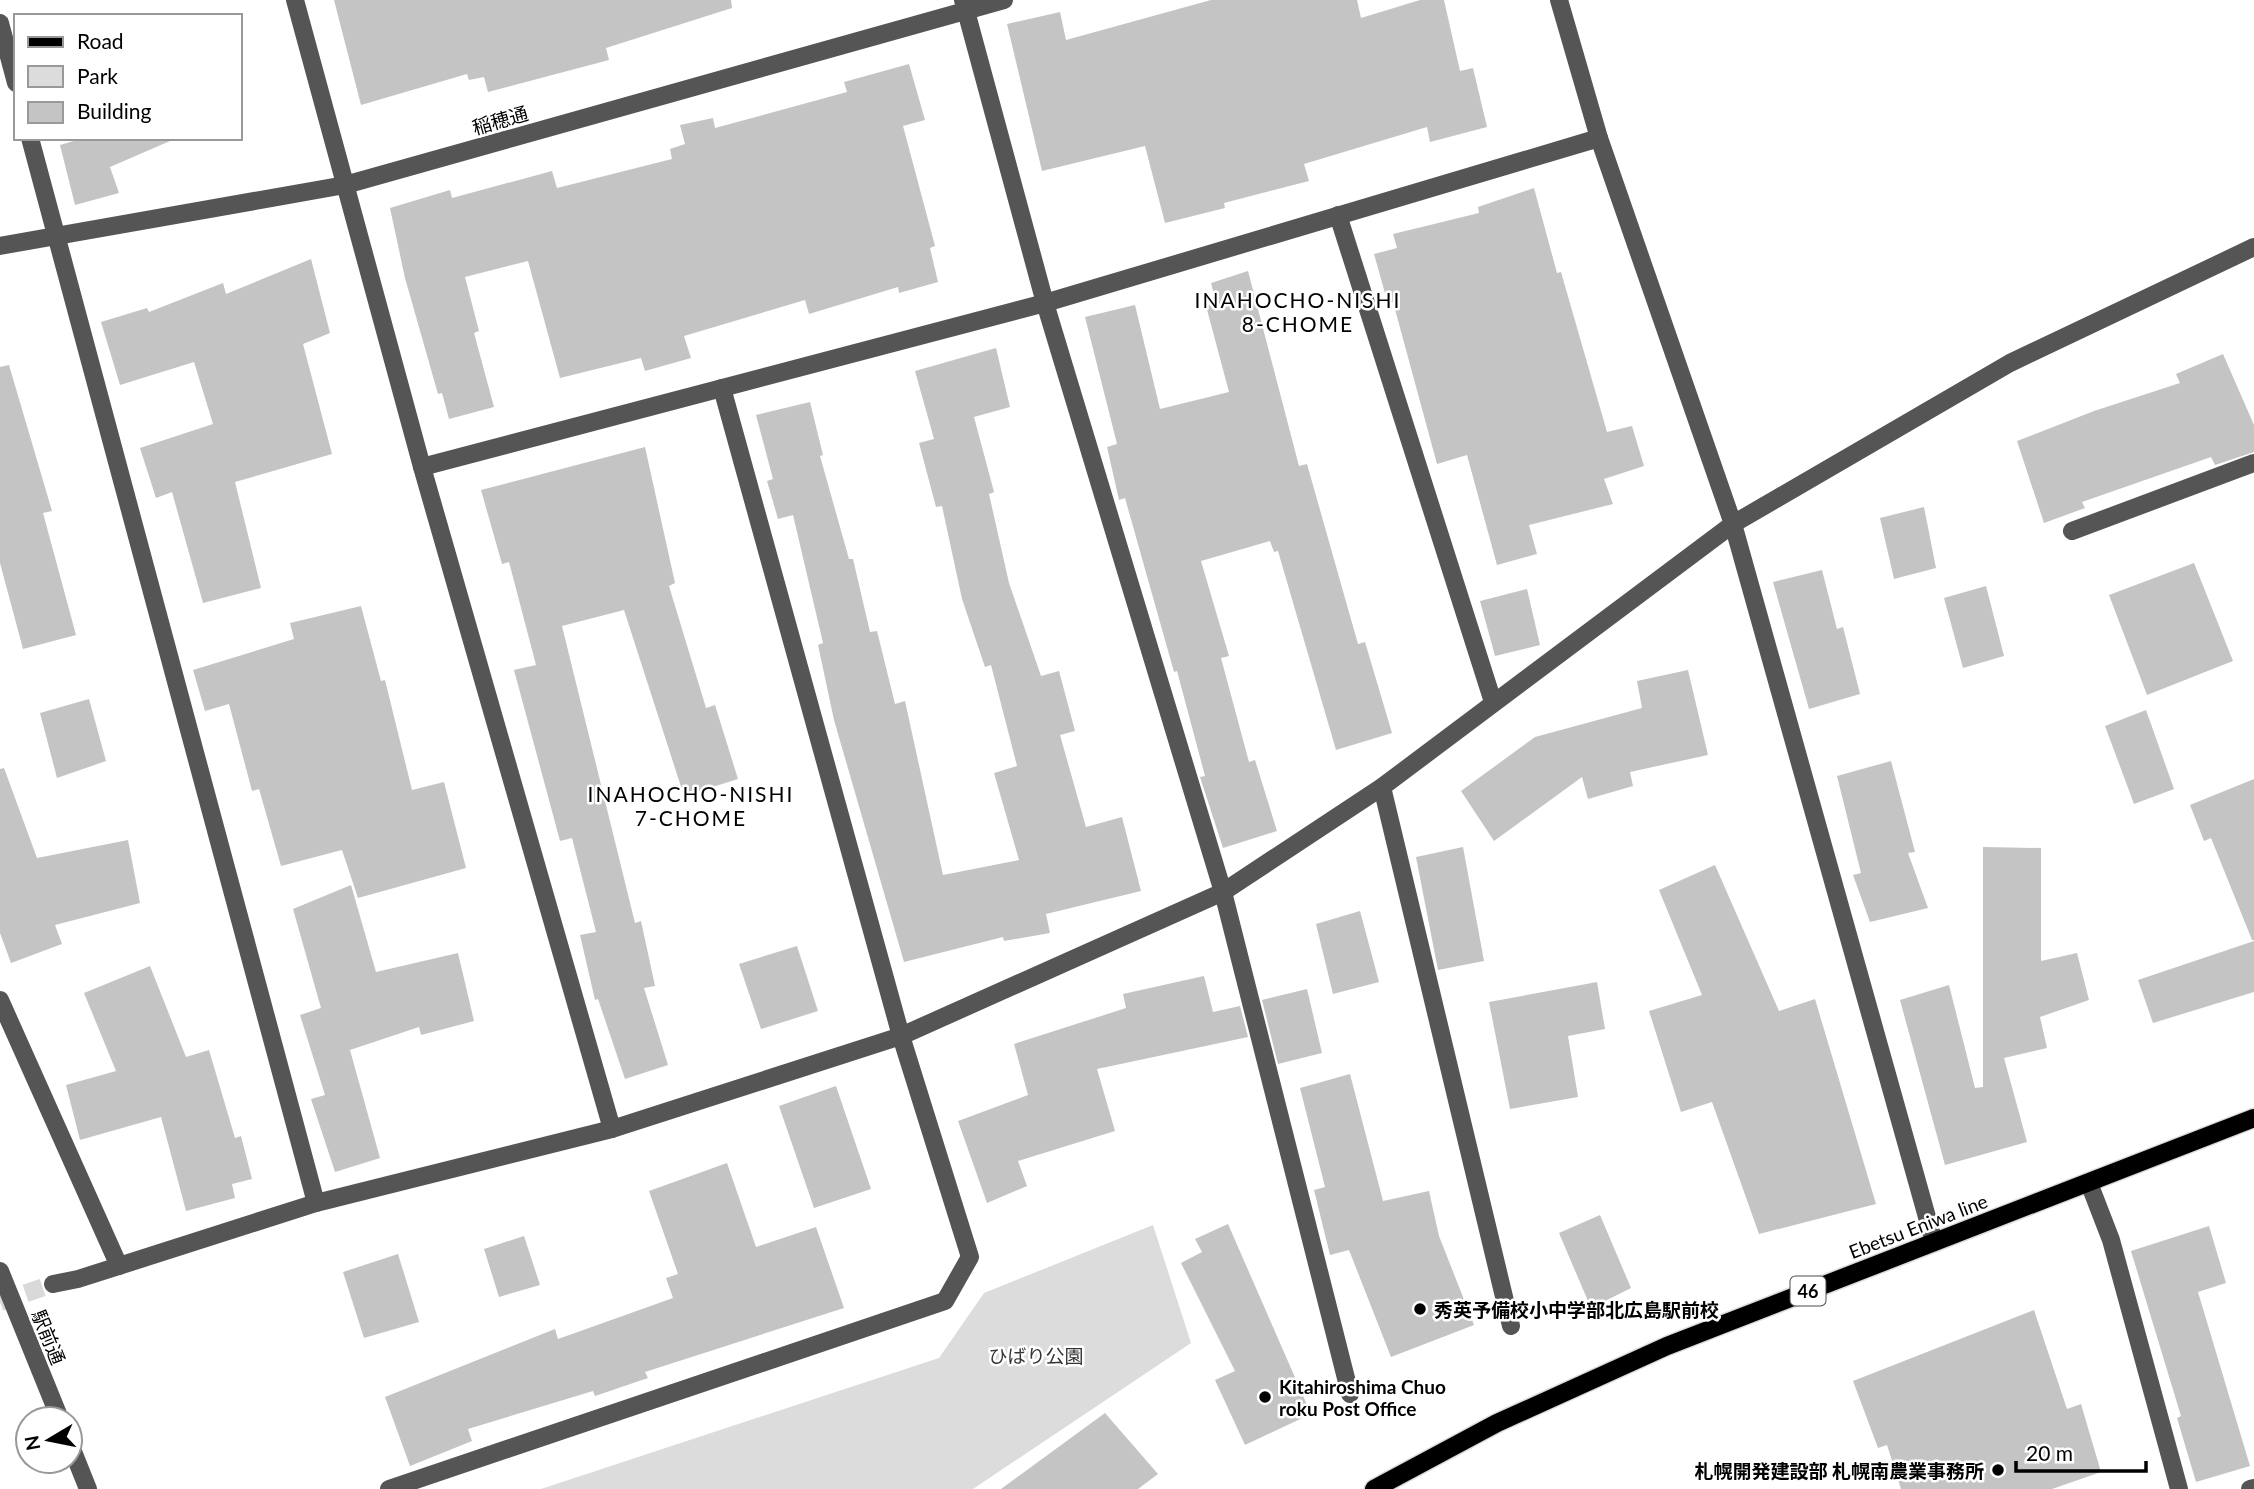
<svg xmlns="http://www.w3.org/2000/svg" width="2254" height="1489" font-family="Lato,'Noto Sans JP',sans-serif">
<rect width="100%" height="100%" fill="#fff"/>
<polygon fill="#dcdcdc" points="1153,1225 1191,1343 973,1489 541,1489 939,1358 984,1293"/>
<g fill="#c4c4c4">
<polygon points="334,0 731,0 732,8 606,48 609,60 488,92 484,77 469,80 467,74 361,105"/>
<polygon points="1211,0 1357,0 1361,18 1420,0 1444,0 1460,71 1473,68 1487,127 1430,142 1427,127 1304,164 1309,181 1224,203 1225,208 1165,223 1145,146 1042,171 1007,24 1060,12 1066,40"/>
<polygon points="909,64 925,120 903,126 935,246 930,248 938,282 899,293 898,287 809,314 805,300 684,336 691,358 645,371 641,358 560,378 528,261 465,277 479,331 474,333 494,407 449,419 442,393 438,394 405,278 390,208 450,190 452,198 552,171 557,188 672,159 670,149 685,144 680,125 713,118 715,128 847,92 844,82"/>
<polygon points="84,138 177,138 110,167 119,193 75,205 60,145"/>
<polygon points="1534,188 1557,273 1561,272 1607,432 1632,426 1644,466 1604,479 1613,504 1529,525 1537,554 1497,565 1467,455 1437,464 1393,302 1388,304 1374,254 1397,248 1393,234 1479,213 1478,207"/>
<polygon points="311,259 330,333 303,344 332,454 235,482 261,588 203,603 172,492 156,498 140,448 213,424 194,362 120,385 101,322 147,308 149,312 223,283 226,294"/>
<polygon points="1248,271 1299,466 1307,464 1358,644 1365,642 1392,733 1336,750 1278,551 1274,552 1270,541 1201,561 1229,656 1221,658 1249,762 1255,760 1277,831 1223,848 1200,777 1205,776 1177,671 1174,672 1125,498 1119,500 1107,447 1117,444 1085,317 1135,305 1160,409 1229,392 1206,306 1216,303 1211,283"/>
<polygon points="996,348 1010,407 974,417 994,492 989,494 1009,583 1041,676 1059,671 1075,731 1060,735 1086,827 1122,817 1141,891 1046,914 1050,933 1004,941 1003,937 904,962 834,720 818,645 823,643 793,515 778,519 767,481 773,479 756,415 810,402 823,455 820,456 849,559 853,559 870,632 877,631 895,704 905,701 943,875 1019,860 994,773 1017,766 991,665 985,667 962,599 942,506 936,507 919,443 934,439 915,371"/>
<polygon points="2223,354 2254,425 2254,452 2215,465 2211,457 2082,502 2085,508 2044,523 2017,441 2094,411 2180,383 2176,374"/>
<polygon points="9,365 52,511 43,513 76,635 23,649 0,563 0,367"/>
<polygon points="645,447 675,583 669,586 706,708 715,705 738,779 684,796 624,610 562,626 635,923 641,921 655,986 644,988 668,1065 625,1079 598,999 595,1000 580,935 596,932 572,838 560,841 514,670 536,665 509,562 502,564 481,490"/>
<polygon points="1924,507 1936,568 1894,579 1880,518"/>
<polygon points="2194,563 2233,661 2147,695 2109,595"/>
<polygon points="1822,570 1837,629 1843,627 1860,694 1809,709 1773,582"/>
<polygon points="1986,586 2004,656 1963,668 1944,598"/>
<polygon points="1527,589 1540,645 1495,656 1480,601"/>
<polygon points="361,606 381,681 385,680 412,790 444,782 466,868 358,898 342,850 281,866 259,789 252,791 229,704 205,711 193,670 294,639 290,623"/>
<polygon points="1688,670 1708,755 1630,772 1633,786 1588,799 1582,777 1494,841 1461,791 1535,737 1642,708 1637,681"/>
<polygon points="89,699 106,761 57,778 40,713"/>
<polygon points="2146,710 2174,789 2134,804 2105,726"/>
<polygon points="1891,761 1915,852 1908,853 1928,908 1870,922 1853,875 1861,873 1837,776"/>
<polygon points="4,768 37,858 128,840 140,903 55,925 62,944 11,963 0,933 0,769"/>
<polygon points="2254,779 2254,940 2252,940 2211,838 2204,841 2190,805"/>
<polygon points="1463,847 1484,961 1438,970 1416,857"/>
<polygon points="1983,847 2041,848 2041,961 2077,953 2089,1000 2040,1017 2047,1048 2004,1058 2027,1142 1945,1165 1900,1000 1949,985 1975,1088 1983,1087"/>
<polygon points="1715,865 1779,1011 1815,999 1876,1204 1759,1234 1712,1102 1681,1112 1649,1011 1702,995 1659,890"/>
<polygon points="351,885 376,972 458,953 474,1021 421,1035 419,1027 350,1050 380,1158 335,1172 311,1099 325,1095 300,1015 321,1008 293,909"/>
<polygon points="1360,911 1379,982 1333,994 1316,924"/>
<polygon points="2254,941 2254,992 2153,1023 2138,980"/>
<polygon points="797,946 818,1011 761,1029 739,964"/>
<polygon points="150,966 186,1057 209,1050 235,1138 241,1136 252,1179 232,1184 235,1198 186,1211 161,1117 80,1140 66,1085 116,1071 84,993"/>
<polygon points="1204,976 1213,1012 1240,1006 1248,1037 1097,1069 1115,1131 1018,1161 1027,1186 987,1203 958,1121 1028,1095 1014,1044 1126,1008 1123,994"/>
<polygon points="1597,982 1605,1029 1568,1036 1578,1097 1510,1109 1489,1002"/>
<polygon points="1307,989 1322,1053 1278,1064 1262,1000"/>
<polygon points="1350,1074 1383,1201 1429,1191 1439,1236 1474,1325 1391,1357 1349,1250 1330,1255 1314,1190 1325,1187 1300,1088"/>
<polygon points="836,1086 871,1189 814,1208 779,1106"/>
<polygon points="727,1163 756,1247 816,1227 844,1308 645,1372 648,1378 595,1396 593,1391 468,1429 472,1441 410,1466 385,1397 555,1329 558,1339 673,1298 666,1278 678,1274 649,1191"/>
<polygon points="1600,1215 1631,1288 1591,1308 1559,1233"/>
<polygon points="1228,1224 1311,1414 1245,1445 1215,1380 1235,1371 1181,1263 1202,1252 1195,1239"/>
<polygon points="2209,1226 2226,1283 2198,1292 2250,1466 2196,1482 2177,1418 2181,1416 2131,1251"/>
<polygon points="524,1236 540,1285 499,1297 484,1249"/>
<polygon points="398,1254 419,1322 364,1338 343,1272"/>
<polygon points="2034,1310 2067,1409 2081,1404 2101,1472 2052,1489 1901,1489 1887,1445 1878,1448 1853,1381"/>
<polygon points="1105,1413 1158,1474 1138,1489 1001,1489"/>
</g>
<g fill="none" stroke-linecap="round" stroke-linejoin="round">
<polyline stroke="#d9d9d9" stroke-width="18" stroke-dasharray="18 9" stroke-linecap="butt" points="0,1302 53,1284"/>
<g stroke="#dbdbdb" stroke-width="21">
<polyline id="major" points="1374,1489 1497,1423 1667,1346 2254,1118"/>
</g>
<g stroke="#555" stroke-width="18">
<polyline points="295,0 422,467 612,1129"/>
<polyline points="963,0 1045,303 1223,892 1350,1394"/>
<polyline points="1559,0 1599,138 1733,524 1934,1242"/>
<polyline points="0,23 16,83"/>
<polyline points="30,138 316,1203"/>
<polyline points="1338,215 1493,702"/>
<polyline points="0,246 345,185 1004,0"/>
<polyline points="422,467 1045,303 1599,138"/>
<polyline points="2072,531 2254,463"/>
<polyline points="1382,787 1511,1326"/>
<polyline points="0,1000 119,1266"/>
<polyline points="2089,1183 2111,1240 2179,1489"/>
<polyline points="0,1271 60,1419"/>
<polyline points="53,1284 78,1279 316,1203 612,1129 901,1036 1223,892 1382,787 1733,524 2010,363 2254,247"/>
<polyline points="70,1444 88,1489"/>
<polyline points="389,1489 945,1301 970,1257 901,1036 722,388"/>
<polyline points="2250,1489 2254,1488"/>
</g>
<use href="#major" stroke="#000" stroke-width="18"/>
</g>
<g fill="#000" stroke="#fff" stroke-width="2.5">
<circle cx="1420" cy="1309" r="7"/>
<circle cx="1265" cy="1397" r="7"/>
<circle cx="1998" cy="1470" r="7"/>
</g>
<g text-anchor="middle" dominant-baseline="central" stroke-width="5" stroke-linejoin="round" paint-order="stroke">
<rect fill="#fff" stroke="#4c4c4c" stroke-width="2" x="1790.5" y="1276.5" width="35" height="29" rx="5"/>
<g font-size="18" font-weight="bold" fill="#000">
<text x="1808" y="1291">46</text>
</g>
<g font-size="19" fill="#000" stroke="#fff">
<text transform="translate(500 120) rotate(-16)">稲穂通</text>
<text transform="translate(1918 1226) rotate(-21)">Ebetsu Eniwa line</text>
<text transform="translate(49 1337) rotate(68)">駅前通</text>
</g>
<g font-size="19" font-weight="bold" fill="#000" stroke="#fff" text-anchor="start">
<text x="1434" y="1309">秀英予備校小中学部北広島駅前校</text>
<text x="1279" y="1386">Kitahiroshima Chuo<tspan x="1279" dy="22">roku Post Office</tspan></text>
<text x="1984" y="1470" text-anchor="end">札幌開発建設部 札幌南農業事務所</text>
</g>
<g font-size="19" fill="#333" stroke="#fff">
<text x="1036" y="1355">ひばり公園</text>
</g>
<g font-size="21" letter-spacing="2" fill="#000" stroke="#fff">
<text x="1298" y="299">INAHOCHO-NISHI<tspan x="1298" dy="24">8-CHOME</tspan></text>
<text x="691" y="793">INAHOCHO-NISHI<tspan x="691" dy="24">7-CHOME</tspan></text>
</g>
</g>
<rect x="14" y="14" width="228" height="126" fill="#ffffff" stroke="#999999" stroke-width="2"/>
<rect x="28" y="37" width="35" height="10" fill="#000000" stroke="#999999" stroke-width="2"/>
<text x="77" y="49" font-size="21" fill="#000000">Road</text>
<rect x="28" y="66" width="35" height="21" fill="#dcdcdc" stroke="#999999" stroke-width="2"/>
<text x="77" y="84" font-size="21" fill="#000000">Park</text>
<rect x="28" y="102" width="35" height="21" fill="#c4c4c4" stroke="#999999" stroke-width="2"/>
<text x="77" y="119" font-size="21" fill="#000000">Building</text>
<g transform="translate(49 1440) rotate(260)"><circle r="33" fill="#ffffff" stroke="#999999" stroke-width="2"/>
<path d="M0-5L12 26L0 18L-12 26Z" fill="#000000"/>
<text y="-10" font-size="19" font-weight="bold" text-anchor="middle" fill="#000000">N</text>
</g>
<path d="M2016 1461v10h130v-10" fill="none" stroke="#000000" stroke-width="3.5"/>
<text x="2026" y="1461" font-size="21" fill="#000000" stroke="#ffffff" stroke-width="5" paint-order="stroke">20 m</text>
</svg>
